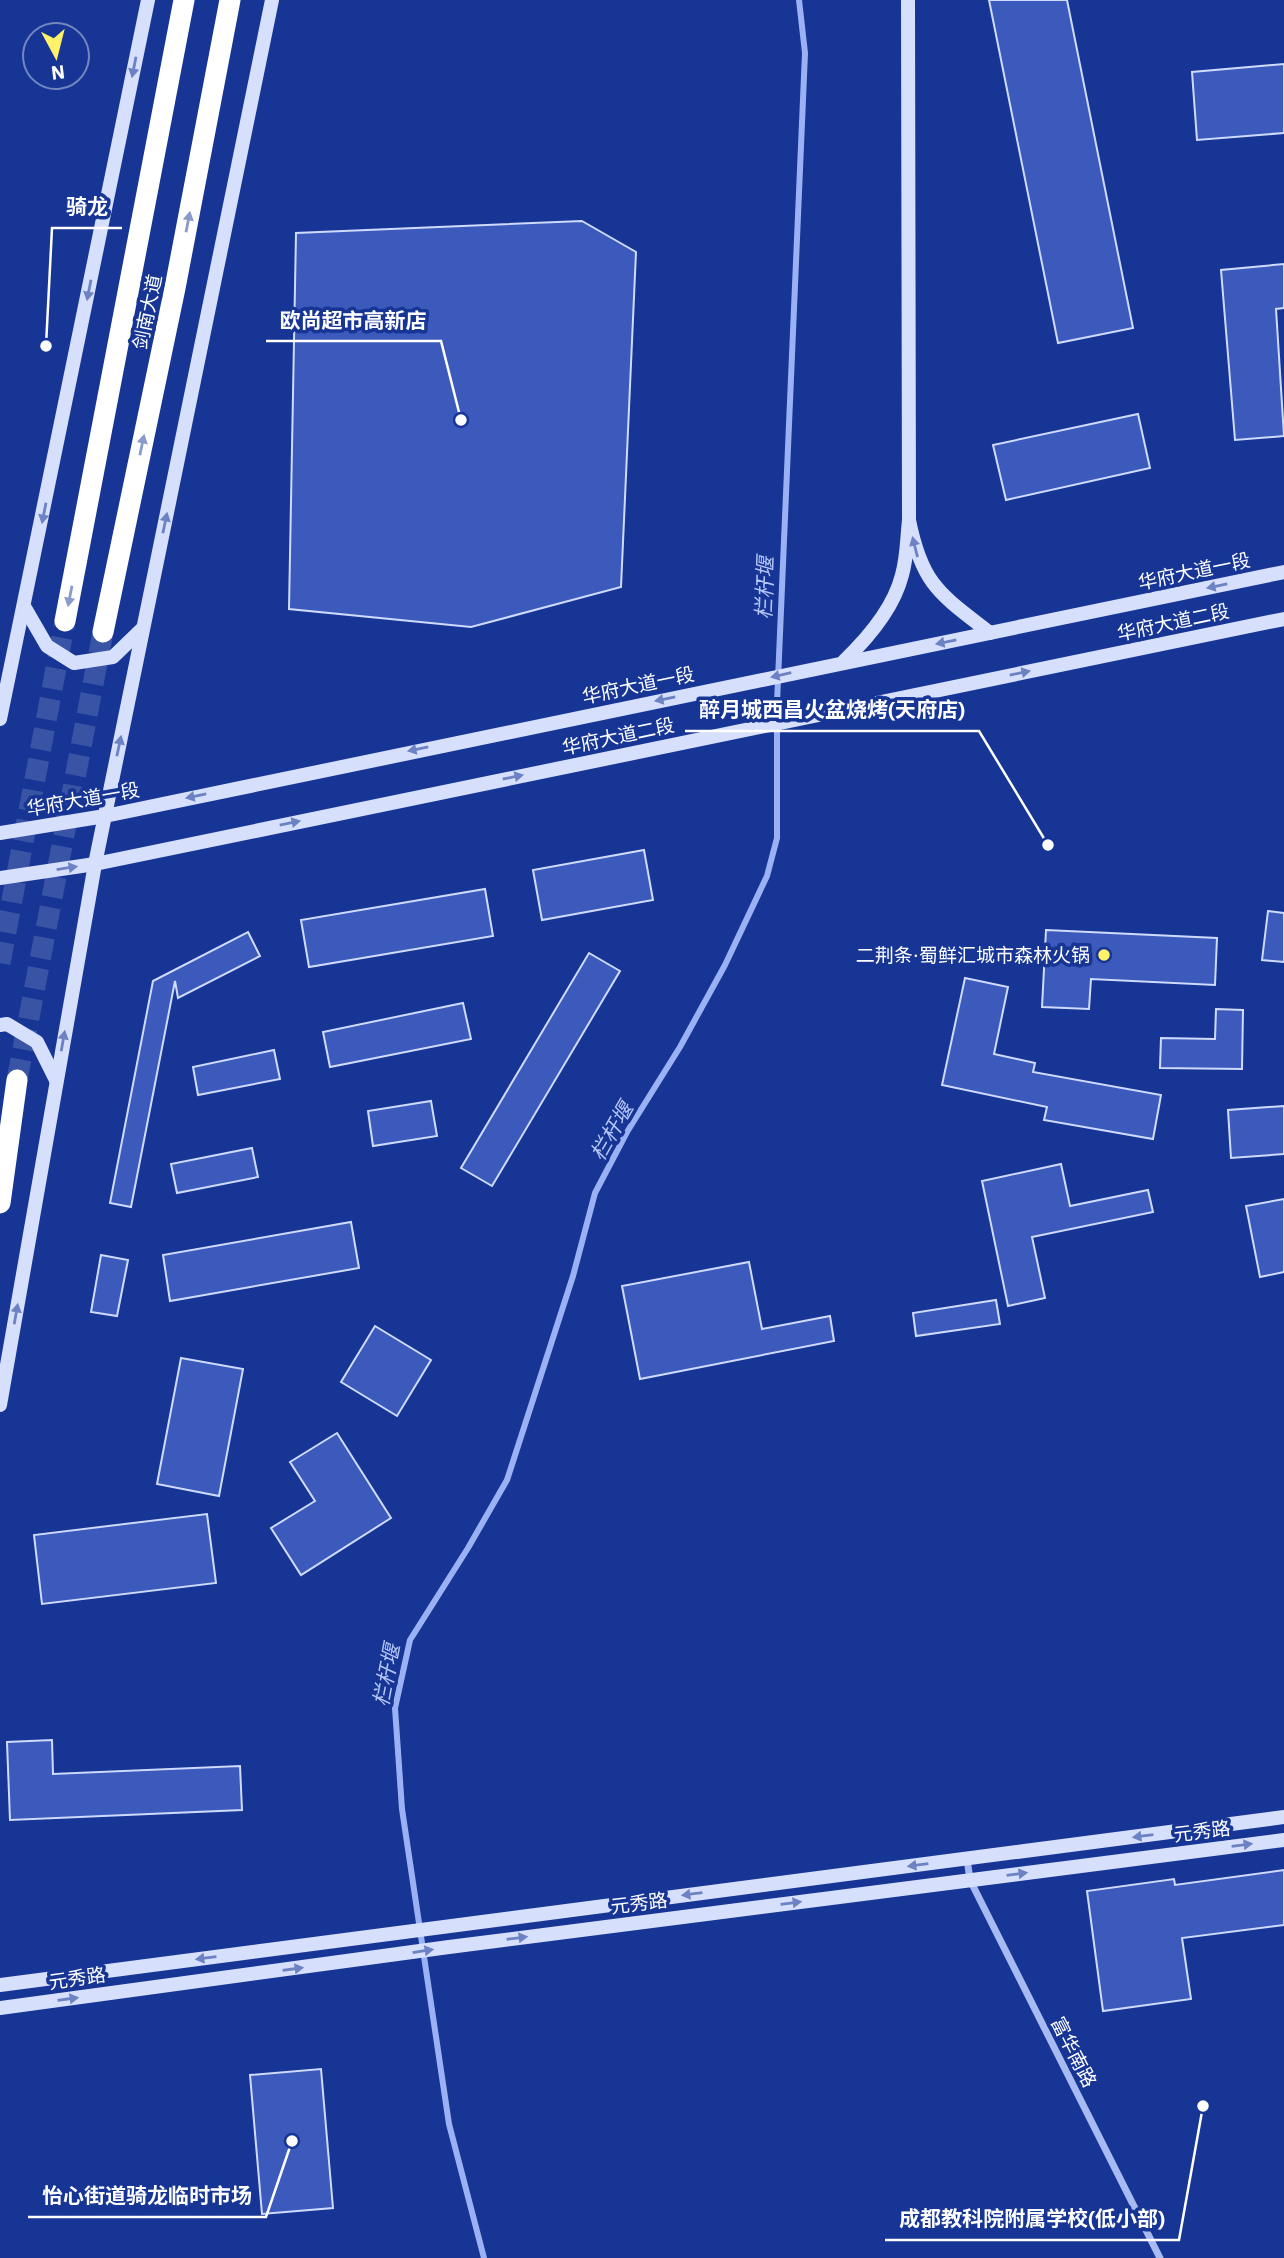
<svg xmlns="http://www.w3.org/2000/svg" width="1284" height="2258" font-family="'IBM Plex Sans','Noto Sans SC',sans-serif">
<rect width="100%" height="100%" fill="#163595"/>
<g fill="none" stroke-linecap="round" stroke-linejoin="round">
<polyline stroke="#9ab2f4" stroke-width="6" points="484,2258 449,2124 402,1809 395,1708 410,1640 468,1548 507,1480 573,1276 595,1193 627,1132 680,1047 725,965 767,876 777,838 777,703 805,53 799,0"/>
</g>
<g fill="#3b5abc" stroke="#cfdafc" stroke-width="2">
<polygon points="989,0 1067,0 1133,328 1058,343"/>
<polygon points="1284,64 1284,133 1197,140 1192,72"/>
<polygon points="582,221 636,252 621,587 471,627 289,609 296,233"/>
<polygon points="1284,264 1284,308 1276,309 1284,436 1235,440 1221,270"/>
<polygon points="1138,414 1150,468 1006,500 993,445"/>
<polygon points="644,850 653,900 542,920 533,870"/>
<polygon points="485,889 493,936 309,967 301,920"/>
<polygon points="1268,911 1284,913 1284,962 1262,960"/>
<polygon points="1046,930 1217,938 1215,985 1091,979 1089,1009 1042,1007"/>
<polygon points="248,932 260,956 178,998 175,981 131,1207 110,1203 153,981"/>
<polygon points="589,953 620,971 492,1186 461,1168"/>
<polygon points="965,978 1008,987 994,1054 1035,1063 1033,1072 1161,1095 1153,1139 1044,1120 1047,1107 942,1085"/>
<polygon points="463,1003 471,1039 330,1067 323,1032"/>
<polygon points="1216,1009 1243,1010 1242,1069 1160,1068 1161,1038 1215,1039"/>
<polygon points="274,1050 280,1079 198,1095 193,1067"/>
<polygon points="431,1101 437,1136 373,1146 368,1111"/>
<polygon points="1284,1106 1284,1154 1231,1158 1228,1110"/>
<polygon points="252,1148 258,1177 177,1193 171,1164"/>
<polygon points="1061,1164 1070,1206 1148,1190 1153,1212 1032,1237 1045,1298 1008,1306 982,1181"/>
<polygon points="1284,1199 1284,1272 1260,1277 1246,1206"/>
<polygon points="351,1222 359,1268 170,1301 163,1255"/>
<polygon points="101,1255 128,1260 117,1316 91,1312"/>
<polygon points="749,1262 762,1329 830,1316 834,1341 640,1379 622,1286"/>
<polygon points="996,1300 1000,1324 916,1336 913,1313"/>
<polygon points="375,1326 431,1360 397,1416 341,1382"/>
<polygon points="181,1358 243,1369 219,1496 157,1484"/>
<polygon points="337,1433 391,1518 301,1575 271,1528 315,1501 290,1462"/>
<polygon points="207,1514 216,1583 42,1604 34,1535"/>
<polygon points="52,1740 53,1774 240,1766 242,1810 10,1820 7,1742"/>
<polygon points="1284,1870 1284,1925 1182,1938 1191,1999 1103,2011 1087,1891 1174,1879 1175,1885"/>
<polygon points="321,2069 333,2208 262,2214 250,2075"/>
</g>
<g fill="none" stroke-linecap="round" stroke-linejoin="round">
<g stroke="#3953a5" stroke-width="21" stroke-dasharray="21 10" stroke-linecap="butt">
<polyline points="0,963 65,621"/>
<polyline points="17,1080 103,632"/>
</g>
<polyline stroke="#a7baf1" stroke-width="7" points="967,1859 970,1880 1160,2258"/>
<g stroke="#d6dffc" stroke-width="14">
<polyline points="908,0 909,520"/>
<polyline points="25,608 47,646 74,663 113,657 143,628"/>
<path d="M844,661C867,639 894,607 902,575C907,558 907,538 909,520C922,585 940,594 990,633"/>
<polyline points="0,719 148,0"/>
<polyline points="0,833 105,816 1284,572"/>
<polyline points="0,878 95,864 1284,619"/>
<polyline points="0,1025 7,1024 37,1042 56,1080"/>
<polyline points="0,1405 95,864 272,0"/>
<polyline points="0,1985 1284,1817"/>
<polyline points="0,2008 449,1947 1284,1840"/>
</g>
<g stroke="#fff" stroke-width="21">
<polyline points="65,621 184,0"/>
<polyline points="103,632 175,288 230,0"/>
<polyline points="0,1203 17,1080"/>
</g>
</g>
<defs><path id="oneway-solid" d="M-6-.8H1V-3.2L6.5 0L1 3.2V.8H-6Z" transform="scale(1.75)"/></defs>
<g fill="#6c82c3">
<use href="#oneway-solid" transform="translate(134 67) rotate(101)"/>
<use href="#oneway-solid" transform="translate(89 290) rotate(101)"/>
<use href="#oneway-solid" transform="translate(44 513) rotate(101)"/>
<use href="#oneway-solid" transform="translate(165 523) rotate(-78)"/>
<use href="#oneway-solid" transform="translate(915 547) rotate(-104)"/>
<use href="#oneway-solid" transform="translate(1217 586) rotate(168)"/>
<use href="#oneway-solid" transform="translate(946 642) rotate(169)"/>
<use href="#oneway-solid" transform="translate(1020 673) rotate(-12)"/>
<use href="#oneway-solid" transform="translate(781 675) rotate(167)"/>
<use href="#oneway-solid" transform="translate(665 699) rotate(168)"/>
<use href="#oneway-solid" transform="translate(119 746) rotate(-78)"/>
<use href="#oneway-solid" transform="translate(418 749) rotate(168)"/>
<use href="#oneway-solid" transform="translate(513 777) rotate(-12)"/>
<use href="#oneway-solid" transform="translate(196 796) rotate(168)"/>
<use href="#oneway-solid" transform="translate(290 823) rotate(-12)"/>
<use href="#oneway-solid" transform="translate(67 868) rotate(-9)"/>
<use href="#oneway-solid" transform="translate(63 1041) rotate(-80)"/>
<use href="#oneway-solid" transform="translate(16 1314) rotate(-80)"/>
<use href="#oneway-solid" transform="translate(1143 1836) rotate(173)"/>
<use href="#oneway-solid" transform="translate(1242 1845) rotate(-7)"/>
<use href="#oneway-solid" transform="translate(918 1865) rotate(173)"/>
<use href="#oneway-solid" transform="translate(1017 1874) rotate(-7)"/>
<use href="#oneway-solid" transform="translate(692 1894) rotate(173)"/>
<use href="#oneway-solid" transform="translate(791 1903) rotate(-7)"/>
<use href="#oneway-solid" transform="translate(517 1938) rotate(-7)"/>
<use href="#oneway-solid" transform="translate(423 1951) rotate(-9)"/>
<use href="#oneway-solid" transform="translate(206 1958) rotate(173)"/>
<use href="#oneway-solid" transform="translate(293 1969) rotate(-8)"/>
<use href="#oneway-solid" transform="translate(68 1999) rotate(-8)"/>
</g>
<g fill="#8a9aca">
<use href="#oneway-solid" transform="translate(188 222) rotate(-79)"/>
<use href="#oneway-solid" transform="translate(142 445) rotate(-78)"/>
<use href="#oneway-solid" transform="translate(70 596) rotate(101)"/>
</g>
<circle fill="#fff168" stroke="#163595" stroke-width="2.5" cx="1104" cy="955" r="7"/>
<g text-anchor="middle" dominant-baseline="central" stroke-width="7" stroke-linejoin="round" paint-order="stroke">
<g font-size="19" fill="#fff" stroke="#163595">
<text transform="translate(147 312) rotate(-78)">剑南大道</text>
<text transform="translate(1194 571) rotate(-12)">华府大道一段</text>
<text transform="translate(1173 622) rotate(-12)">华府大道二段</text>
<text transform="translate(638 685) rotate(-12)">华府大道一段</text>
<text transform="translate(618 736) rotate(-12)">华府大道二段</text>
<text transform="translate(83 799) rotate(-10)">华府大道一段</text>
<text transform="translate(1202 1831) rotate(-7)">元秀路</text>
<text transform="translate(639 1903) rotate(-7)">元秀路</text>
<text transform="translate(77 1978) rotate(-8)">元秀路</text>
<text transform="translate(1074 2052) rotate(63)">富华南路</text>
</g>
<g font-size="19" fill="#fff" stroke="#163595" text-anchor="end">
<text x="1090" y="955">二荆条·蜀鲜汇城市森林火锅</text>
</g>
<g font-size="21" font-style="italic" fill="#b4c5f8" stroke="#163595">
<text transform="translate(764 588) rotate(-88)">栏杆堰</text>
<text transform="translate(611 1131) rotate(-60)">栏杆堰</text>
<text transform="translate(386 1675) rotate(-79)">栏杆堰</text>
</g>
</g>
<path fill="none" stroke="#fff" stroke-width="2.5" d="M46 346L52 228H122M461 420L441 341H266M1048 845L979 731H685M292 2141L266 2217H28M1203 2106L1179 2240H885"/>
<g fill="#fff" stroke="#163595" stroke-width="2.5">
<circle cx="46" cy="346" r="7"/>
<circle cx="461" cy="420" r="7"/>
<circle cx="1048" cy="845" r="7"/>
<circle cx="292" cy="2141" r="7"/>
<circle cx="1203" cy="2106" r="7"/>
</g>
<g font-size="21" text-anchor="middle" font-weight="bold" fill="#fff" stroke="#163595" stroke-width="7" stroke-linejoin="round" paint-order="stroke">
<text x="87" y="214">骑龙</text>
<text x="353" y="328">欧尚超市高新店</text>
<text x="832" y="717">醉月城西昌火盆烧烤(天府店)</text>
<text x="147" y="2203">怡心街道骑龙临时市场</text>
<text x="1032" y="2226">成都教科院附属学校(低小部)</text>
</g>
<g transform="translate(56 56) rotate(173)"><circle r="33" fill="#163595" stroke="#7386bf" stroke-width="2"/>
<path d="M0-5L12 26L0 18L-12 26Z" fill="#fff168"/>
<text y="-10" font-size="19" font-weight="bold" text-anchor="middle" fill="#ffffff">N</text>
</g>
</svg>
